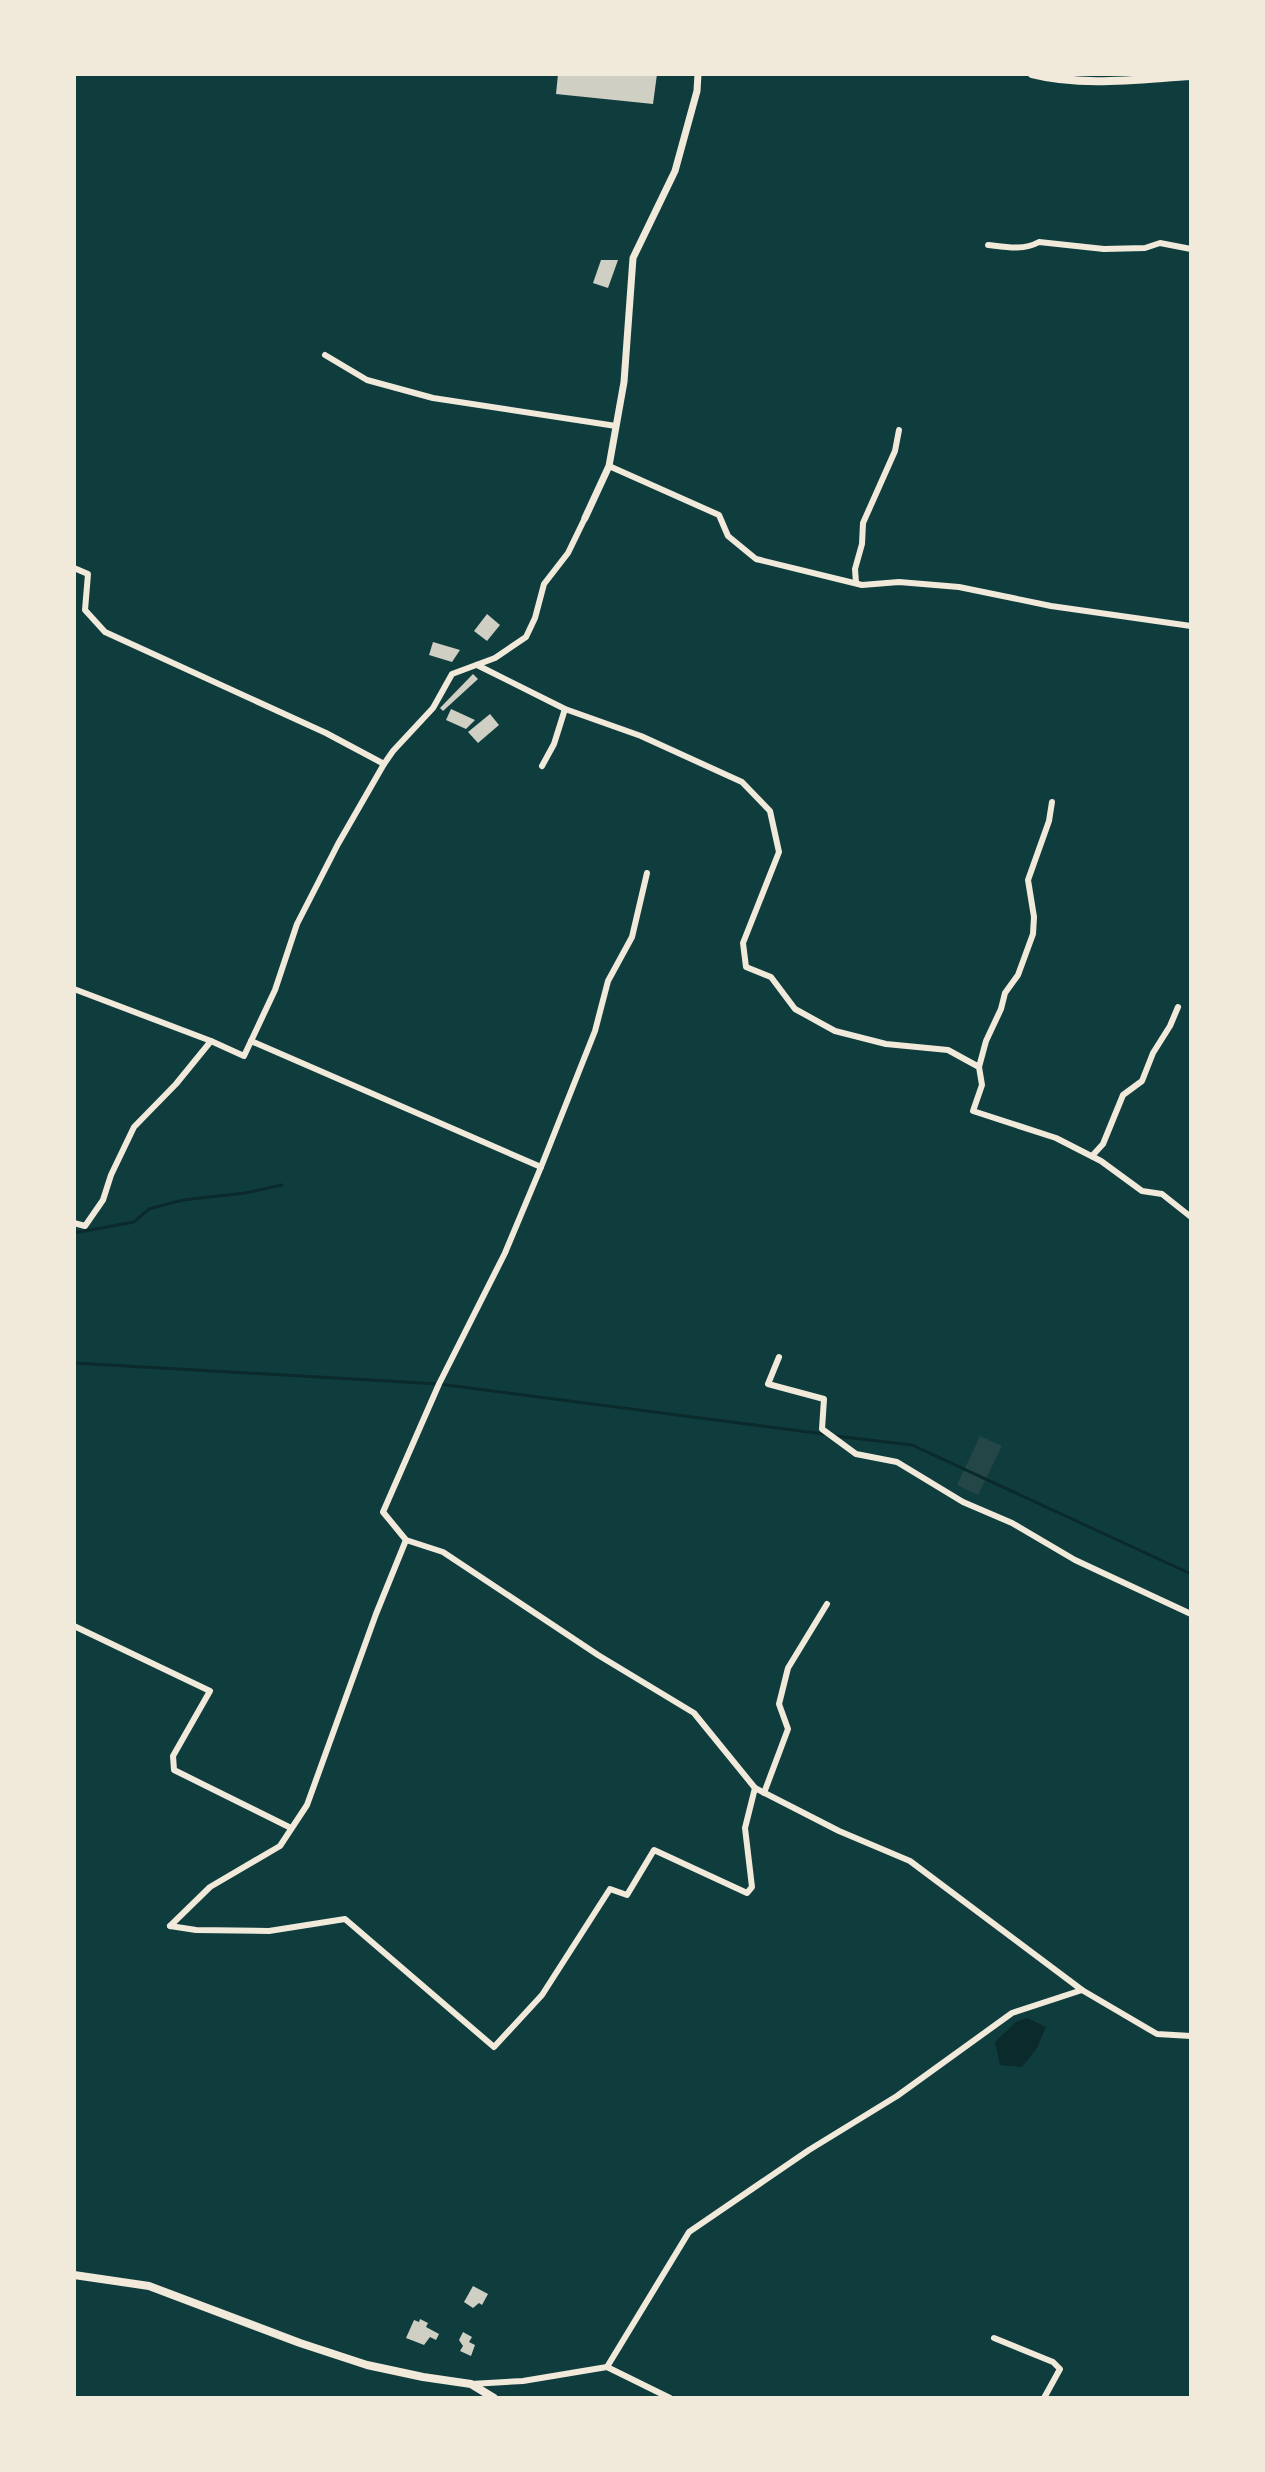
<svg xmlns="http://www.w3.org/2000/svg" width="1265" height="2472" font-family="Jost,sans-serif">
<rect width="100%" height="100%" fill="#0f3d3e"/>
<polygon fill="#244646" points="980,1436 1002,1446 978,1495 957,1485"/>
<polygon fill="#0a2a2b" points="1027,2018 1046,2027 1037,2048 1022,2067 1000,2065 995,2042 1016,2022"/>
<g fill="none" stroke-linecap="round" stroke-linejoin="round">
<g stroke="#0a2a2b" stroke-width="3">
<polyline points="74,1233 134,1222 149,1209 183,1200 245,1193 282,1185"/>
<polyline points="74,1363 439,1384 824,1434"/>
<polyline points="836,1436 912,1445 1191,1574"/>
</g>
</g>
<g fill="#cfcfc3">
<polygon points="558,74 657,74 653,104 556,94"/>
<polygon points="601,260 618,260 608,288 593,283"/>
<polygon points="487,614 500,625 487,641 474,631"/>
<polygon points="433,642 460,650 452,662 429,655"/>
<polygon points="473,674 478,679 443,711 440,708"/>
<polygon points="451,709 475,720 466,729 446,720"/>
<polygon points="490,714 499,725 478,743 468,732"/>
<polygon points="473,2286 488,2294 482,2305 479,2303 473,2308 464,2302"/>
<polygon points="420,2319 428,2323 426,2327 439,2334 436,2340 430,2337 424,2345 406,2338 414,2320 419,2322"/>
<polygon points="463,2332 472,2337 469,2342 475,2345 471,2356 460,2351 463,2346 459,2340"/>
</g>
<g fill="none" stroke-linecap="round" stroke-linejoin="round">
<g stroke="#f1e9da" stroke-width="6">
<path d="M988,245C1005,247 1023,251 1039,242L1104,249L1145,248L1160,243L1191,249"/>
<polyline points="325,355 367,380 433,398 616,426"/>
<polyline points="609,466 719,515 728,536 756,559 862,585 899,582 959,587 1051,606 1191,626"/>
<polyline points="74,568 88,574 85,610 105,632 326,733 384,764"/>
<polyline points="856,583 855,569 862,544 863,523 895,451 899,430"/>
<polyline points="477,665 565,709 641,736 742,782 770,811 779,852 743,943 746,967 771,977 795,1009 835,1031 886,1044 948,1050 979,1067 982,1085 973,1111 1056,1138 1101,1161 1142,1191 1162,1194 1191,1217"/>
<polyline points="542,766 554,744 565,709"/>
<polyline points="647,873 632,937 608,981 595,1031 541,1167 505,1253 439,1384 383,1512 406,1540 443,1552 598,1655 694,1713 755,1788 839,1831 910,1861 1082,1990"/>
<polyline points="74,989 211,1041"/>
<polyline points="251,1041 541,1167"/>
<polyline points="979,1067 986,1041 1001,1009 1005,993 1018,975 1033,934 1034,917 1028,880 1049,821 1052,802"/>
<polyline points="1092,1156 1103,1144 1123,1095 1142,1081 1153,1053 1170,1026 1178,1007"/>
<polyline points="74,1223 85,1226 103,1200 111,1175 134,1127 176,1084 211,1041 244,1056 275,990 297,924 338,844 384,764 393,751 433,708 452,674 495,658 526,637 535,618 544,584 568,553 585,518"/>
<polyline points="779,1357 768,1384 824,1399 822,1429 856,1454 897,1462 963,1502 1012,1523 1075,1560 1191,1614"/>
<polyline points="74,1626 210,1691 173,1756 174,1770 291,1828"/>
<polyline points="764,1793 788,1729 779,1704 788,1668 827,1604"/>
<polyline points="170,1926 196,1930 269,1931 345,1919 494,2047 542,1995 610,1889 627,1895 654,1850 747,1893 752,1887 745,1828 755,1788"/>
<polyline points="170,1926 210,1887 280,1846 307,1805 376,1614 406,1540"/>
<polyline points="994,2338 1053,2362 1060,2369 1044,2398"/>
<polyline points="607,2367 670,2398"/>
<polyline points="471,2384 523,2381 607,2367 689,2232 809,2150 897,2096 1012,2013 1082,1990 1157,2034 1191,2036"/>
</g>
<polyline stroke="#f1e9da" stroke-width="7" points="585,518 609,466 624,382 633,258 675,171 697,91 698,74"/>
<g stroke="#f1e9da" stroke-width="8">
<path d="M1032,74C1083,87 1140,79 1191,76"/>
<polyline points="74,2275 149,2286 300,2343 367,2365 423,2377 471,2384 494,2398"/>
</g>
</g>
<rect width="1265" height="2472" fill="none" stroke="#f1e9da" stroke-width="152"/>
</svg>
